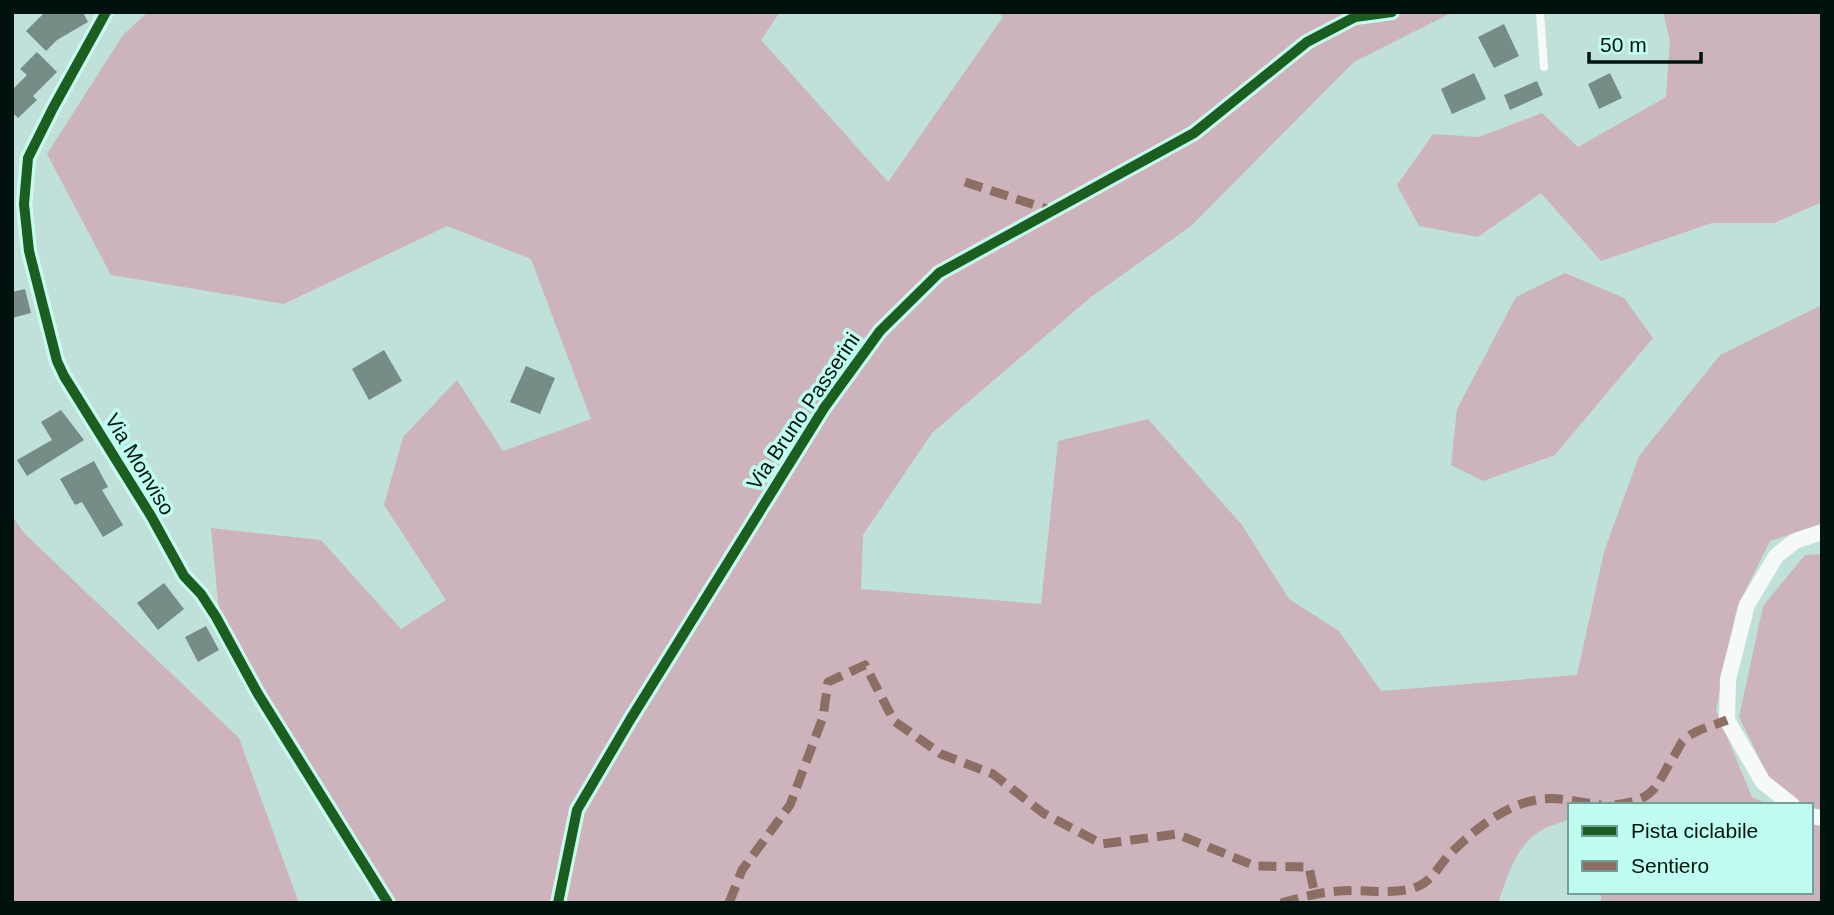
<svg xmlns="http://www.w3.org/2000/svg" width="1834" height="915" font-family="Arial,sans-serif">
<rect width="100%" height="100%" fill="#bfe1da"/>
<g fill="#cdb4bc">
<path d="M148,12H780L761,40L888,182L1003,17L998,12H1453L1354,62L1191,226L1091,297L932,433L863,535L861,589L1041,604L1058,441L1148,419L1242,525L1289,599L1339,631L1381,691L1577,675L1604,552L1639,456L1720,355L1822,305V524L1770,541L1737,607L1716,710L1752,797L1770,805H1570V820C1520,830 1513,861 1498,903H393L221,632L211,528L321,540L401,629L446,600L384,505L403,437L457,380L503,451L591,419L531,259L447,226L284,304L111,275L47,154L123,35Z"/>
<polygon points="1663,12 1822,12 1822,202 1774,223 1712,223 1601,261 1541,193 1478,237 1419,226 1397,185 1433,134 1479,137 1542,113 1578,147 1666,97 1670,41"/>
<polygon points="1565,273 1624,298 1653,338 1555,455 1483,481 1451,465 1457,409 1516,297"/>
<polygon points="12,516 24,533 239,738 299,903 12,903"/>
<polygon points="1822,554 1822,820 1811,813 1811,805 1799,805 1774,788 1739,717 1763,606 1805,555"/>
<polygon points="1811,822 1822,826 1822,903 1601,903 1601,892 1811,892"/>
</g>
<g fill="#758d86">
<polygon points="45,12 83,12 88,22 57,40 46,51 26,31"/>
<polygon points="1504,24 1519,56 1494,68 1478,37"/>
<polygon points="37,52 57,72 33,96 37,100 18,118 12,112 12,90 27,75 20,69"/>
<polygon points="1474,73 1486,99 1452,114 1441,89"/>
<polygon points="1610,73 1622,98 1599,109 1588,84"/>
<polygon points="1537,81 1543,95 1510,110 1504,95"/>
<polygon points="25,289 31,313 12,318 12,292"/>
<polygon points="384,350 402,381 369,400 352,369"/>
<polygon points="526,366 555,378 540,414 510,402"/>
<polygon points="61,410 84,440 27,476 17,460 52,440 41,422"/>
<polygon points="94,461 108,487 102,490 123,525 103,537 82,502 75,505 60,479"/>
<polygon points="164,583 184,609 158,630 137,603"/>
<polygon points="206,626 219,650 198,662 185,637"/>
</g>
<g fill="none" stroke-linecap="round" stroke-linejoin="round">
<polyline stroke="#f5faf9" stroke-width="8" points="1540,12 1544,67"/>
<g stroke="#f5faf9" stroke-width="16">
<polyline points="106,12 53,108 28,158 24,204 29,251 57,361 64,376 151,516 184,576 201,594 216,617 258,694 388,903"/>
<polyline points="1792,805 1763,782 1727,720 1728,679 1747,605 1776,556 1795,541 1822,532"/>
<polyline points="1811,816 1822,818"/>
<polyline points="558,903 577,810 630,720 824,408 880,331 939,273 1194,133 1307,42 1355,17 1392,12"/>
</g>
<g stroke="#8d6e63" stroke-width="9" stroke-dasharray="18 9" stroke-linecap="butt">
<polyline points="965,182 1053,211"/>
<path d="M1615,805C1657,799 1654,788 1674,756C1677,752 1679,746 1682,742C1692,730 1713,726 1727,720"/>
<polyline points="729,903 742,870 790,805 823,717 828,682 865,665 894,721 941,754 993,774 1043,813 1102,844 1177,834 1255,866 1309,867 1315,895"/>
<path d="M1281,903C1300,898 1320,892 1339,891C1362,889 1398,896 1419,886C1434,879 1440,863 1452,852C1477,828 1506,803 1543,799C1562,797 1582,803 1601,805"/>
</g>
<g stroke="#befdf0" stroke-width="15">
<g id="cycleway">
<polyline points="106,12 53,108 28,158 24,204 29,251 57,361 64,376 151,516 184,576 201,594 216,617 258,694 388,903"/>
<polyline points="558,903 577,810 630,720 824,408 880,331 939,273 1194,133 1307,42 1355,17 1392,12"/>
</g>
</g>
<use href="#cycleway" stroke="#1b5e20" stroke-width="10"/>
</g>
<g text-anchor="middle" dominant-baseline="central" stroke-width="7" stroke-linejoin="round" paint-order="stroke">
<g font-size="21" fill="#00120e" stroke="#befdf0">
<text transform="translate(803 411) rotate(-56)">Via Bruno Passerini</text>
<text transform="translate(140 464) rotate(59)">Via Monviso</text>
</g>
</g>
<rect width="1834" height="915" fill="none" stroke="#00120e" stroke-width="28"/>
<rect x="1568" y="803" width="245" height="91" fill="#befdf0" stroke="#729f96" stroke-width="2"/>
<rect x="1582" y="826" width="35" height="10" fill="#1b5e20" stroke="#729f96" stroke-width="2"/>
<text x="1631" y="838" font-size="21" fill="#00120e">Pista ciclabile</text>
<rect x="1582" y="861" width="35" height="10" fill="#8d6e63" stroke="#729f96" stroke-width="2"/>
<text x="1631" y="873" font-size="21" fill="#00120e">Sentiero</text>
<path d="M1589 52v10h112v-10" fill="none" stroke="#00120e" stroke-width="3.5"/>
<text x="1600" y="52" font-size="21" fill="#00120e" stroke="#befdf0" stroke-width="5" paint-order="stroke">50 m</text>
</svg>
